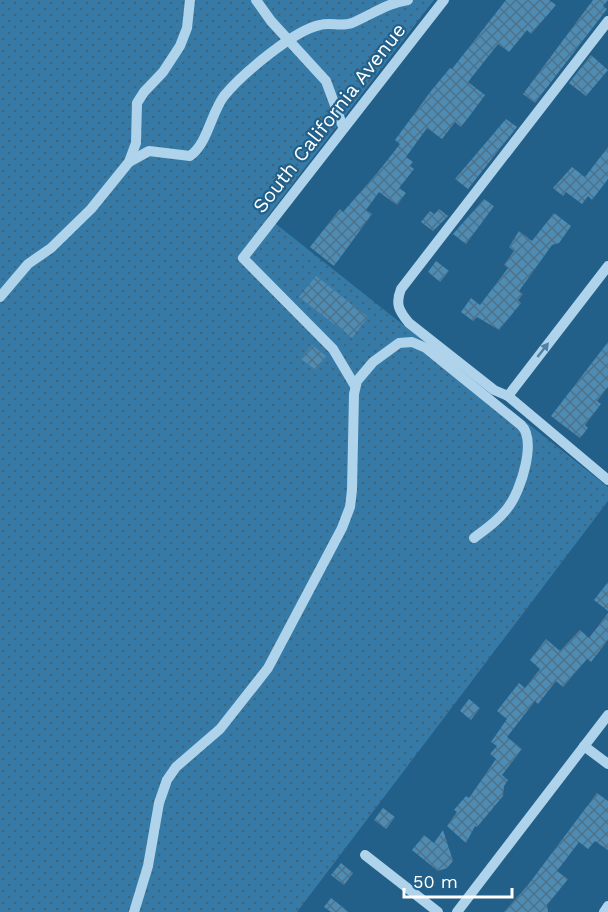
<svg xmlns="http://www.w3.org/2000/svg" width="608" height="912" font-family="'Work Sans',sans-serif">
<defs>
<pattern id="grass-dots" width="8" height="8" patternUnits="userSpaceOnUse" patternTransform="scale(1.5)"><rect width="8" height="8" fill="#367ba7"/><path d="M2 2h.1M6 6h.1" fill="none" stroke="#41647a" stroke-width="1.8" stroke-linecap="round"/></pattern>
<pattern id="building-cross-hatch" width="8" height="8" patternUnits="userSpaceOnUse" patternTransform="scale(1.5)"><rect width="8" height="8" fill="#4f8cb3"/><path d="M0 0l8 8M0 8l8-8" fill="none" stroke="#4e728a"/></pattern>
</defs>
<rect width="100%" height="100%" fill="#22608a"/>
<polygon fill="url(#grass-dots)" points="0,0 434,0 267,217 608,487 608,501 297,912 0,912"/>
<g fill="url(#building-cross-hatch)">
<polygon points="506,0 549,0 556,5 531,34 527,30 509,52 498,44 468,82 485,95 471,114 461,127 455,122 442,139 427,128 406,157 413,162 410,166 414,169 399,188 406,193 397,205 379,192 366,210 372,214 334,266 310,247 340,209 343,212 378,172 400,144 395,140 431,91 450,68 452,69"/>
<polygon points="593,0 608,0 603,6 607,9 535,103 523,94"/>
<polygon points="591,55 608,70 586,96 569,83"/>
<polygon points="506,119 517,127 468,189 455,179"/>
<polygon points="608,147 608,179 592,200 588,196 582,204 566,192 563,196 553,188 572,167 585,177"/>
<polygon points="484,199 494,206 466,244 453,234"/>
<polygon points="439,209 448,216 433,231 421,222 430,211 434,214"/>
<polygon points="554,213 571,226 559,243 552,245 519,291 523,294 518,300 521,303 499,330 477,317 473,321 461,312 471,298 480,305 508,268 504,265 514,251 509,247 519,231 532,241"/>
<polygon points="436,261 449,271 440,282 428,272"/>
<polygon points="316,276 368,317 352,338 299,297"/>
<polygon points="608,342 608,387 597,401 601,404 585,425 588,428 580,438 551,416"/>
<polygon points="312,345 326,356 316,370 301,359"/>
<polygon points="608,582 608,611 594,600"/>
<polygon points="608,613 608,640 591,662 587,659 563,687 556,681 538,704 535,701 507,737 522,749 502,775 508,780 504,786 503,796 477,827 475,826 466,843 447,826 457,812 454,810 466,796 469,798 496,759 490,754 497,746 491,742 507,719 497,711 519,683 525,688 540,669 530,660 546,639 560,651 580,630 589,638"/>
<polygon points="469,699 480,708 471,720 460,711"/>
<polygon points="597,793 608,801 608,850 595,841 588,849 579,842 557,871 568,879 547,905 548,912 504,912 528,885"/>
<polygon points="383,808 395,817 386,829 374,820"/>
<polygon points="443,830 453,861 447,868 438,871 412,850 424,835 434,843"/>
<polygon points="341,863 353,873 344,885 331,875"/>
<polygon points="331,898 349,912 331,912 324,907"/>
</g>
<g fill="none" stroke-linecap="round" stroke-linejoin="round">
<g stroke="#afd3ea" stroke-width="10">
<polyline points="256,0 271,21 326,81 343,127"/>
<path d="M608,21L401,289C395,304 399,311 409,323L494,390L508,396L608,480"/>
<path d="M129,162L149,151L190,156C208,143 211,113 224,96C241,75 294,30 320,25C331,22 341,27 352,23C371,15 387,3 408,0"/>
<polyline points="0,297 28,264 51,248 91,209 129,162 136,143 137,103 144,92 163,72 180,46 187,28 190,0"/>
<polyline points="355,386 333,349 243,258 444,0"/>
<polyline points="508,396 608,266"/>
<polyline points="584,746 608,764"/>
<polyline points="365,855 438,912"/>
<path d="M134,912L148,866L159,803L167,780L176,767L220,729L268,668L342,528L350,507L352,490L354,394L357,381L373,362L399,343L412,342L426,348L521,425C537,440 521,490 509,506C500,519 487,528 474,538"/>
<polyline points="457,912 608,715"/>
<polyline points="604,912 608,906"/>
</g>
</g>
<defs><path id="oneway-solid" d="M-6-.8H1V-3.2L6.5 0L1 3.2V.8H-6Z" transform="scale(1.5)"/></defs>
<use fill="#4c82a7" href="#oneway-solid" transform="translate(543 350) rotate(-52)"/>
<g text-anchor="middle" dominant-baseline="central" stroke-width="4.5" stroke-linejoin="round" paint-order="stroke">
<g font-size="20" fill="#fff" stroke="#22608a">
<text transform="translate(329 118) rotate(-52)">South California Avenue</text>
</g>
</g>
<path d="M404 888v9h108v-9" fill="none" stroke="#ffffff" stroke-width="3"/>
<text x="413" y="888" font-size="18" fill="#ffffff" stroke="#22608a" stroke-width="4.5" paint-order="stroke">50 m</text>
</svg>
